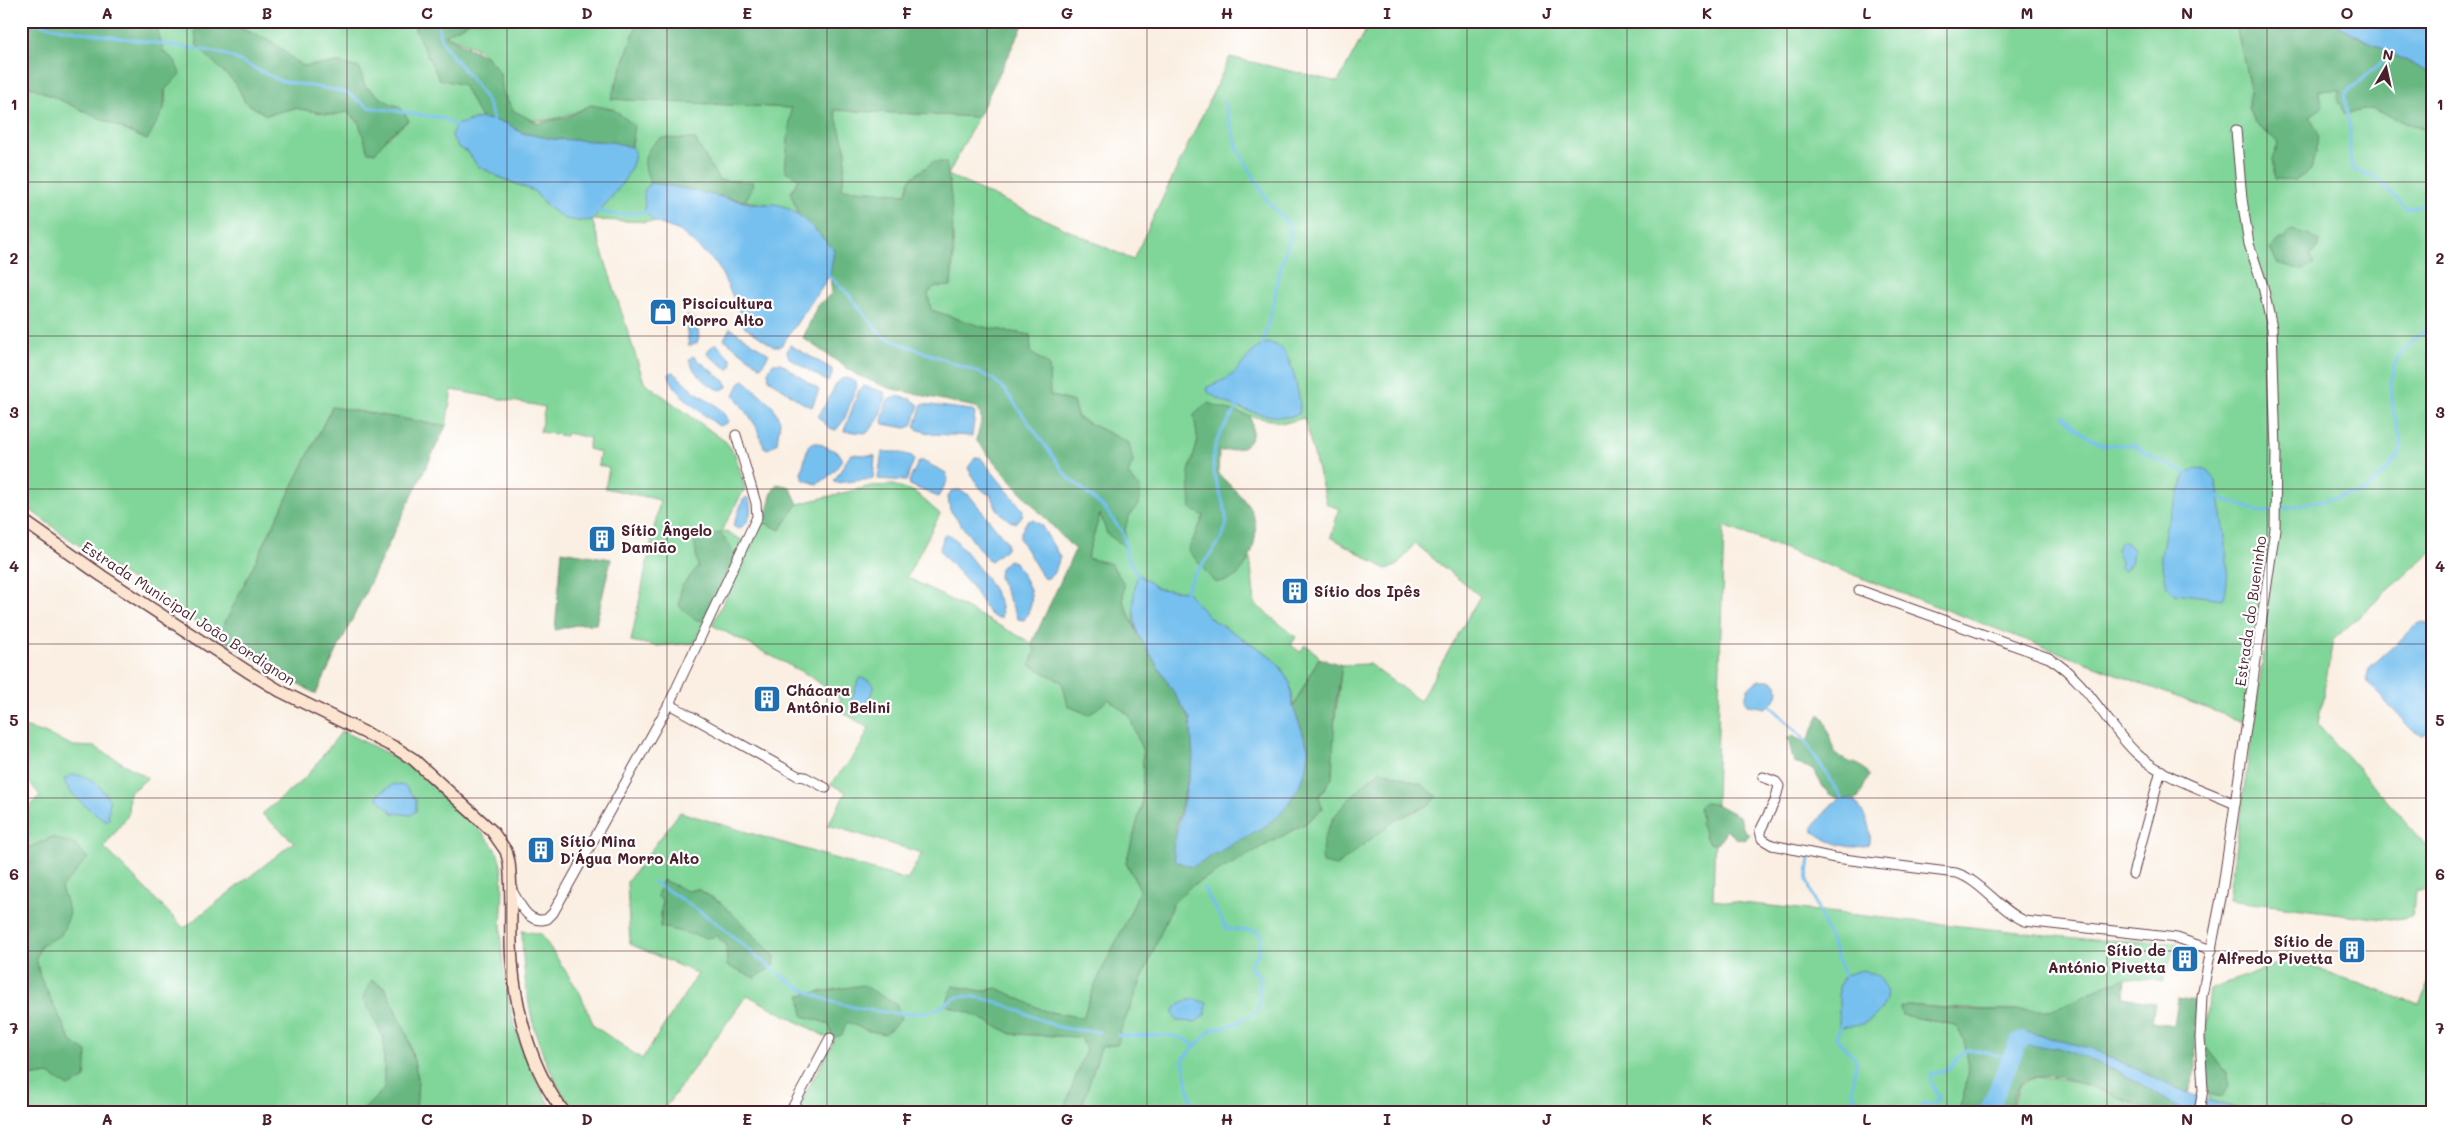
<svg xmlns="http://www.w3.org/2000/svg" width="2454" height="1133" font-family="Mali,sans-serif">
<rect width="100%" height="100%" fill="#fff"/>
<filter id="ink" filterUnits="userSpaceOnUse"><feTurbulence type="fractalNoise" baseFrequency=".02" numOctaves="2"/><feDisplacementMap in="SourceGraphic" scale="10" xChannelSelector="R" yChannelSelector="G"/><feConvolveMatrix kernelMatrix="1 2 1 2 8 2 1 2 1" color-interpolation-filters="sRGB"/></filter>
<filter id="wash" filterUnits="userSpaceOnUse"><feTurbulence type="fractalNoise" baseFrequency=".0096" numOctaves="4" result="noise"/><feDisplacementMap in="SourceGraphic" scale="20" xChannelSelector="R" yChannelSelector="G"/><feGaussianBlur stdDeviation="1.12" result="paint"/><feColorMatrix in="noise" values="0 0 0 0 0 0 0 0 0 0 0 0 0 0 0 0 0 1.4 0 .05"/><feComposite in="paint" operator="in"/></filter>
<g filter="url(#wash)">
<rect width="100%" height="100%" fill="#faefe2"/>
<g fill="#80d699" stroke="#657a62" fill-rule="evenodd">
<path d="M131,21H416L415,30L463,85L481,118L468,121L458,147L468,152L477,165L499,177L534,191L549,208L592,220L620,186L635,151L631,147L634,137L591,105C562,119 518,136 503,93C497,78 503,73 489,59C478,47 459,41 445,35L471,21H638L611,99L792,108L785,171L799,177L791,193L799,216L786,207L745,201L645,212L655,222L592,220L644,382L726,442L735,454L745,488L722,530L744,541L695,643L656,646L631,641L660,500L605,488L609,468L598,465L600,452L588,449L590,438L567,433L566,436L540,432L545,407L452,390L446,426L332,407L218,637L68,538L21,503V277L30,256L21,240V82L147,140L166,101L165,90L175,61L163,51L157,27ZM209,22L237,27L269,40L302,66L339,63C361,83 385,101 409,120L381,143L347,112L332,115L295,108L266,115L245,102Z"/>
<path d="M1371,21H2235L2251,93L2248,108L2256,124L2276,140L2278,145L2272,160L2311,170L2315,152L2310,116L2319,90H2340L2344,113L2372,109L2433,133V550L2333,640L2318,724L2433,852V890H2415L2413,916L2391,920L2228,900L2267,631L2256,629L2243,722L1724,526L1713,900L2095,940L2177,942L2162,982C2110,967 2093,1003 2050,1010C2039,1011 2027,1010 2015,1010C1979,1010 1944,1008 1908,1005L1902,1015L1955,1025C1974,1049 1969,1084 1958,1112H1080L1101,1047L1118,1044L1120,1032L1173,903L1191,886L1306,823L1319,796L1326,788L1342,665L1369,664L1420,701L1480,596L1437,562L1415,543L1397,566L1386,569L1331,537L1339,509L1327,504L1304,418L1285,423L1250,416L1194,415L1198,441L1189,472L1204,516L1188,551L1234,578L1250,557L1255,604L1296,637L1291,645L1300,652L1305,645L1317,654L1319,658L1293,707L1292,693L1269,655L1210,618L1186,592L1158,589L1138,575L1134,619L1138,634L1123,601L1124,584L1111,564L1087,558L1100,513L1124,545L1126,523L1140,488L1128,474L1129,443L1078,418L1073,402L1049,395V365L1031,353L1030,335L983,327L931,310L928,293L935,287L951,286L954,251L948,175L933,162L910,179L906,194L842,189L846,152L834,110L978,117L948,175L1133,260L1230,57L1338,82ZM2285,239L2319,242V248L2309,256L2314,264L2279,240ZM1381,770L1429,805L1397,819L1331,820L1360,788Z"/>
<path d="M893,485L915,492L940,514L907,577L1032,643L1035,651L1030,665L1062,682L1089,714L1108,699L1129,715L1143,752L1142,805L1126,863L1140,889C1124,933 1096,973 1083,1018L1045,1011L997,988L982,991L953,986L946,1005L972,1013L1012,1034L1081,1037L1086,1049L1063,1112H795L834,1041L747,995L662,1112H576C535,1061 523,995 522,931L541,934L580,993L594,1026L642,1059L698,974L630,944L627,882L680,812L907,880L922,853L828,825L846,792L831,784L859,749L869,728L836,708L841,699L810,676L712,625L763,522L780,530L798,504L871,486ZM698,889L721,903L755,978L717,936L660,927L662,900ZM897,1005L869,1031L847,1022L832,1035L829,1024Z"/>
<path d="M21,726L44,733L74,746L95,747L148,778L129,793L128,815L104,847L184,928L294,842L262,814L306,777L342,731C363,742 386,751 406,765C427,779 492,835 499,857C506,880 501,909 501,933C503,998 519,1057 555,1112H416L418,1078L408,1037L384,987L378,1026L384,1039V1090L361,1112H21V1078L49,1074L69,1087L71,1041L40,977L36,958L41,945L70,914L61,888L52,837L21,851V817L40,795L21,773Z"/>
<polygon points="2290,959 2419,1005 2433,974 2433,1112 2298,1112 2268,1107 2250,1111 2209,1101 2205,1038 2210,989"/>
<polygon points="2035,1077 2075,1081 2154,1112 2011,1112 2019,1086"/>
</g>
<g fill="#68b781" stroke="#596b56">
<polygon points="21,21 131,21 157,26 163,51 175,61 180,74 165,90 164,109 147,140 21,82"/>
<polygon points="416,21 471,21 445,35 488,58 500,73 503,93 514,111 538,123 567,117 591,105 613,109 634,125 631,147 612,142 553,139 522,133 506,123 481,118 463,85 439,79 415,30"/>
<path d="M638,21H1025L978,117L834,110L846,152L842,189L906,194L910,179L933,162H946C954,203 954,244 951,286L935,287L928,293L931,310L983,327L1030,335L1031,353L1049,365L1050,395L1073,402L1078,418L1129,443L1133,462L1128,474L1140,488L1139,505C1125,516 1125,529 1124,546L1107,534L1100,514L1087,558L1111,564L1124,584L1123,601L1138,634L1190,719L1193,758L1175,831L1308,747L1293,707L1319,658L1342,665L1335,709L1332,778L1319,796L1322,809L1306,823L1191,886L1173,903L1120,1032L1118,1044L1101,1047L1080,1112H1063L1086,1049L1081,1037L1012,1034L972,1014L946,1005L953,986L982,991L997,988L1045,1011L1083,1018C1096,973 1124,933 1140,889L1126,863L1142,805L1143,752L1129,715L1109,699L1089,715L1068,706L1062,682L1030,665L1035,651L1032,643L1075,550C1041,514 1008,479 976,440C979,429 986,415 975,407L888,388L857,375L803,338L817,306L832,293L830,275L834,250L799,216L791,193L799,178L785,171L791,108L611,99Z"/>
<polygon points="2235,21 2330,21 2433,75 2433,133 2372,109 2344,113 2337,98 2340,90 2319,90 2323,107 2310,116 2319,135 2311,170 2296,180 2275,179 2272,159 2278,145 2276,140 2256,124 2248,107 2251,93"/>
<path d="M209,22L237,27L270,40L302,66L339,63L360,68L365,87C376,93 386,104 399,106L409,120L388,136L375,153L368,152L358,120L347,112L332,115L295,108L266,115L245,102L236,84L197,46L195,31Z"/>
<path d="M661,138L695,139L719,180L753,182L751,191L745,201L650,183C642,162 642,151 661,138Z"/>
<polygon points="2291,230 2310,235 2320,242 2319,247 2309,256 2314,264 2302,270 2277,263 2270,249 2279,239 2285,239"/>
<path d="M1207,403L1250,416C1259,444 1243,451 1219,451L1218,473C1230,487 1249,500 1254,518C1260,535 1249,569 1234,578C1229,581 1220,581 1215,583L1188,550L1204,516L1191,509L1189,472L1198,441L1194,415Z"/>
<polygon points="332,407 446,426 316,694 218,637"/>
<path d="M777,484L790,487L798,504L780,530L763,522C771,507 767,498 777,484Z"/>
<polygon points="721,533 736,557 704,621 694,619 679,606 681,587 698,567 694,540 705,535"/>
<polygon points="562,551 611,559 596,624 580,624 555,630"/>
<path d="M1820,714C1832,726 1827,747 1840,757C1853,767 1858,758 1869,776L1858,799C1827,799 1828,796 1813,769L1794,763L1788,738L1791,735L1806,743Z"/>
<path d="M1381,770L1420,784L1437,796L1429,805L1397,819L1336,866L1323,863C1316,824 1354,793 1381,770Z"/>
<path d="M1702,803C1721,803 1723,809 1739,816L1744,830L1749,834L1744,840L1736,838L1726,829L1723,838L1715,844L1708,843L1700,823L1702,819L1699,808Z"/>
<polygon points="52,837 74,844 88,858 61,888 70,914 61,935 41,945 36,958 40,977 71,1041 87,1052 85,1078 69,1087 49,1074 21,1078 21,851"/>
<polygon points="663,880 687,891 697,889 721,903 775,956 774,966 755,978 727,966 726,944 717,936 707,938 660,927 662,900 657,896"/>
<path d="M2126,979L2124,997L2155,1003L2152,1022L2174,1025L2178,998L2195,1001L2196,1068L2188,1093L2094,1049L2026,1032L2011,1058L2022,1046C2076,1038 2136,1083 2181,1109L2179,1112C2170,1112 2160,1113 2152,1111C2123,1101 2045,1057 2019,1086C2014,1092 2013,1104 2011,1112H1958C1969,1084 1974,1049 1955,1025L1902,1015L1900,1007L1908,1005L1964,1010H2050L2072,1002L2104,985Z"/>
<polygon points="372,980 384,987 408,1037 418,1078 416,1112 361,1112 384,1089 384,1039 363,998"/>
<polygon points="863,985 897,1005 901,1019 885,1034 869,1031 847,1022 842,1035 836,1037 832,1035 829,1024 803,1016 800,995"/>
<polygon points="2206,1047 2226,1073 2229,1085 2223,1096 2208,1093"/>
</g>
<g fill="#76c0ef" stroke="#60708d">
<polygon points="2330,21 2433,21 2433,75"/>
<path d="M481,118L506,123L522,133L553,139L612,142L631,147L635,151C634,177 607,201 592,220L579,221L565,219L549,208L534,191L499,177L477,165L468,152L458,147L452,136L455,125Z"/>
<path d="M650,183C686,187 720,198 755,204C765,205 775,202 785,207C804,215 820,236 834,250L830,275L781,346H773L745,327L735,301L717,264L680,231L655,222L645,212L644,191Z"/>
<polygon points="687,316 697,321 699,337 697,343 689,346 685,318"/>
<polygon points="730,328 769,354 761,367 724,339"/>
<polygon points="716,343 731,359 732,364 729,370 707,354 708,350"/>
<path d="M1270,343C1273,344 1279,346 1281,348C1291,356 1303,403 1299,414C1279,424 1225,406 1208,392L1207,387C1216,383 1226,380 1233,374C1244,364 1255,344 1270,343Z"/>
<polygon points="790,345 832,369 832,375 828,382 789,358 787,352"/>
<path d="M693,356L726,382L727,387L721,390C707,386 693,373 689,359Z"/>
<polygon points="773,363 781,363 819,390 812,407 801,402 769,379 768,372"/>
<path d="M673,372L694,391L717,406L728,419L727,423L719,426C704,415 672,392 669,374Z"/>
<polygon points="847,378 856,382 857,386 844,420 836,430 831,429 818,417 837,383 841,379"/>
<polygon points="744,380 773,406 780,421 777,443 768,449 764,447 756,426 734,395 740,382"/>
<polygon points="864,386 884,392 886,397 878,420 867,433 844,431 859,390"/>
<polygon points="896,396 911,399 919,405 912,426 906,428 883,424 882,421 887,401"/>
<polygon points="922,404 971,410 975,413 972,436 932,434 916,429 915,427"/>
<path d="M811,443H818L839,453L842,458C839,468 826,480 817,484L804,480L801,474L808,446Z"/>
<polygon points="882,452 897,452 912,456 914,460 906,481 878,479"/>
<polygon points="851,454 875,456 873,479 836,483 834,481"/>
<path d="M980,457L1023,510L1022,516L1016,523C1005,521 993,506 991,495C980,492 973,478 968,468L975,458Z"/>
<polygon points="919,461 923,461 946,473 948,480 938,497 910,485 909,481"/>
<path d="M2195,469L2207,470L2216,481C2221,506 2234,578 2223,599L2175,593L2167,587L2161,556L2166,527L2186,474Z"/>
<polygon points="959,490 969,495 1007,542 1007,548 991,561 986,558 950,510 948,497 951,491"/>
<path d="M746,497L749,499C752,511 751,523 738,529L733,526L743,500Z"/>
<path d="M1033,520L1041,525L1060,557C1057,565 1055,578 1044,579L1020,539V534L1027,521Z"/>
<path d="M944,535H950L955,539C967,555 1008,598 1001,618L994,617L989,613L972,587L942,554L940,549Z"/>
<polygon points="2121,541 2128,544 2133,550 2131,563 2125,571 2120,569 2121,562 2116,550"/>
<path d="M1008,560L1015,562C1027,584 1040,596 1024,620L1018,619L999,577L1000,568Z"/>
<path d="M1138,574L1158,589L1186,591L1210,618L1269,655L1280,666L1290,683L1293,707L1308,747V762L1301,784L1284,810L1267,825L1192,867L1175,861L1173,848L1193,758L1190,719L1138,634C1132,613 1132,596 1138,574Z"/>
<polygon points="2423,622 2433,625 2433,729 2423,735 2412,730 2368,683 2367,677 2369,668 2418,624"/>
<polygon points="859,678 866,679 874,685 874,689 863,709 856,708 851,702"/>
<path d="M1759,680H1770L1777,684C1780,696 1775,702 1765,708L1749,705L1745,700L1748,688Z"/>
<path d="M72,775C90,774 101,786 110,801L108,814L109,819L107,821C95,814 66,793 64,779Z"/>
<polygon points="394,784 405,786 416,800 416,811 411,815 393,813 377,798 379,793"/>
<path d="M1842,798L1856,801C1864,815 1872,827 1870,843C1854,853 1828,842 1814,832L1813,827L1832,804Z"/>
<path d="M1863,970C1867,972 1874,974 1878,977C1898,995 1879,1019 1859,1025C1853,1027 1845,1026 1839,1027V987L1844,975Z"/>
<path d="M1194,999L1207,1003L1205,1015L1195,1022L1177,1021L1173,1013C1176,1003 1184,1001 1194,999Z"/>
<polygon points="2026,1032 2093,1049 2188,1093 2209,1101 2251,1112 2186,1112 2114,1069 2057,1047 2022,1046 2011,1058 2012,1040 2017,1035"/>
</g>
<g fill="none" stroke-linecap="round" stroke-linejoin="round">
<g stroke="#76c0ef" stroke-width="3">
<polyline points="27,21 62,29 210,51 227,55 281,81 346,92 368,107 443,118 458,127"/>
<path d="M438,21C439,26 439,33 440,37C452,63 494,94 493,124"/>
<path d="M2394,52L2346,93C2344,108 2350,119 2350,133C2351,146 2348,156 2353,169L2377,178L2406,208L2433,203"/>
<polyline points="1224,103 1238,149 1268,202 1289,224 1291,234 1278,276 1274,300 1262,347"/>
<polyline points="597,211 615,215 647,212"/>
<polyline points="827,274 848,294 883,337 975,371 993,379 1005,390 1067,476 1105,509 1123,533 1127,556 1139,578"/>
<polyline points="2064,416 2078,430 2102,445 2134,445 2149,456 2190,475"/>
<polyline points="2218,497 2260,512 2271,512"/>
<polyline points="2280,509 2363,492 2376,482 2400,454 2401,442 2393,409 2391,382 2394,366 2402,352 2433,323"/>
<path d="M1185,594C1191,570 1218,553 1225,529C1232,508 1208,480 1214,451C1217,433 1231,420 1238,404"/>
<polyline points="1770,705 1803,738 1842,798 1841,801"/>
<polyline points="1810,858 1807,881 1845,978"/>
<path d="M654,882C675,895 697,908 717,924C750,949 783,984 822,998C851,1009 901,1018 931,1011C943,1009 951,996 965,996C995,997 1027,1015 1055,1026C1068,1030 1086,1030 1100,1032"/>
<polyline points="1841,1024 1836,1038 1856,1060 1852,1093 1864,1109 1873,1112"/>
<path d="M1118,1035C1144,1039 1173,1028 1194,1045"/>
<path d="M1193,1112L1183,1059L1212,1029C1229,1028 1246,1019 1259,1009L1260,974L1253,971L1250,964L1259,953L1261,935L1256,931L1227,929L1203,887"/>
<polyline points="1915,1112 1923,1103 1934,1104 1938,1101 1939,1096 1930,1080 1931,1074 1949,1069 1963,1052 1970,1049 2011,1058"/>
</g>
<polyline stroke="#76c0ef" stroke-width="18" points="1988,1112 2018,1042 2023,1040"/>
</g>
</g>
<g filter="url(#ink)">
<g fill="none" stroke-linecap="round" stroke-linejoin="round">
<g stroke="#643e46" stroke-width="11">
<g id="street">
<path d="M1859,590L2049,658C2089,682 2104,722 2136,753C2160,776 2204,790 2235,804"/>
<polyline points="669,704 798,776 805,777 826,788"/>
<path d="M1763,777L1776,782L1779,786L1775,801L1760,831L1762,839L1772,845L1835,858L1956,873C1981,880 1999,910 2025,921L2177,938L2212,950"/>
<polyline points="2133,874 2161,770"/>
<path d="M510,887C519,902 527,925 547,919L553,913L669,704L757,517L756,503L736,435"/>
<polyline points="790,1112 830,1038"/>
<polyline points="2199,1112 2203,1090 2200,1038 2202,996 2222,893 2275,529 2276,450 2272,328 2263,286 2249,244 2242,199 2236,130"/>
</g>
</g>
<g stroke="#643e46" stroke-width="14">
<path id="secondary" d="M21,519L102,576L247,671L280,691L394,747L413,759L492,831L506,851L509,862C513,895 509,929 512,962C516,1012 532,1072 564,1112"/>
</g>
<use href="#street" stroke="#fff" stroke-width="9"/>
<use href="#secondary" stroke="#fce5d0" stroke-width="11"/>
</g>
</g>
<path fill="none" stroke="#4a1f2b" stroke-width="1" stroke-opacity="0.55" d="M187,21V1112M347,21V1112M507,21V1112M667,21V1112M827,21V1112M987,21V1112M1147,21V1112M1307,21V1112M1467,21V1112M1627,21V1112M1787,21V1112M1947,21V1112M2107,21V1112M2267,21V1112M21,182H2433M21,336H2433M21,489H2433M21,644H2433M21,798H2433M21,951H2433"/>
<defs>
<g id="shop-square" transform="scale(1.4375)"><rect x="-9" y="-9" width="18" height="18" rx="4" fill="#1f6fb2" stroke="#fff"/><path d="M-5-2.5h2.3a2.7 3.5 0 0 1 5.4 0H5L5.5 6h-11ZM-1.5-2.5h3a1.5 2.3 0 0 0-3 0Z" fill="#fff"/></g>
<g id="building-square" transform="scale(1.4375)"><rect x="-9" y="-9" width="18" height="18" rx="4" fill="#1f6fb2" stroke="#fff"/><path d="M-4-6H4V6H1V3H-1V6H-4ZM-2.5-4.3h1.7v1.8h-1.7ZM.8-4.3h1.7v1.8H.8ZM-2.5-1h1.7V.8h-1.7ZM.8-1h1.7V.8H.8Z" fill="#fff"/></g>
</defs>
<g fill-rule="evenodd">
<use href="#shop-square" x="663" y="312"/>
<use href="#building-square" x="602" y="539"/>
<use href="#building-square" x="1295" y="591"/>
<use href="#building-square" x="767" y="699"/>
<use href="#building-square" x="541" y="850"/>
<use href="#building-square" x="2352" y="950"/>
<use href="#building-square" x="2185" y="959"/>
</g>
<g text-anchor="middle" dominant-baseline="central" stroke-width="4.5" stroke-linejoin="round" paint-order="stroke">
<g font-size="15" font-weight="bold" fill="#4a1f2b" stroke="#fff" text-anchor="start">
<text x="682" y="303">Piscicultura<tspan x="682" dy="17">Morro Alto</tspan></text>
<text x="621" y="530">Sítio Ângelo<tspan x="621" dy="17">Damião</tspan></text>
<text x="1314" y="591">Sítio dos Ipês</text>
<text x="786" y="690">Chácara<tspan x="786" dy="17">Antônio Belini</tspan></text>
<text x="560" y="841">Sítio Mina<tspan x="560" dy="17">D'Água Morro Alto</tspan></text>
<text x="2333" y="941" text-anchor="end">Sítio de<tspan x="2333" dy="17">Alfredo Pivetta</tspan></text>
<text x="2166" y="950" text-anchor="end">Sítio de<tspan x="2166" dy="17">António Pivetta</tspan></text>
</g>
<g font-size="15" fill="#4a1f2b" stroke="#fff">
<text transform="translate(2250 611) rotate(-82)">Estrada do Bueninho</text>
<text transform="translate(189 613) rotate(33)">Estrada Municipal João Bordignon</text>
</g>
</g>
<rect width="2454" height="1133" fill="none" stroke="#fff" stroke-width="55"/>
<g transform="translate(2386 68) rotate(9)" stroke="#ffffff" stroke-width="4" paint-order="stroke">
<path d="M0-4L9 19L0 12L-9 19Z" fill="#4a1f2b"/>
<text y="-8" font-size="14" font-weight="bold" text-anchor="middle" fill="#4a1f2b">N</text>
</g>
<rect x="28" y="28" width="2398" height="1078" fill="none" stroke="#4a1f2b" stroke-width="2"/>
<g font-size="16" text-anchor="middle" font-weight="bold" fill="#4a1f2b">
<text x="107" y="19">A</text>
<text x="267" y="19">B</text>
<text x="427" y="19">C</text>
<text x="587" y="19">D</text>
<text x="747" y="19">E</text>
<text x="907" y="19">F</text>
<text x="1067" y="19">G</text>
<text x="1227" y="19">H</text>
<text x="1387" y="19">I</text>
<text x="1547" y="19">J</text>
<text x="1707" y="19">K</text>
<text x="1867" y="19">L</text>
<text x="2027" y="19">M</text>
<text x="2187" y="19">N</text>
<text x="2347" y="19">O</text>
<text x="14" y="110">1</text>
<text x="2440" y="110">1</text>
<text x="14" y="264">2</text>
<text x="2440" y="264">2</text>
<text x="14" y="418">3</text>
<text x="2440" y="418">3</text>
<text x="14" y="572">4</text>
<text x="2440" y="572">4</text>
<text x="14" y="726">5</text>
<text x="2440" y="726">5</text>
<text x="14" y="880">6</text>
<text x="2440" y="880">6</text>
<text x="14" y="1034">7</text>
<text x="2440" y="1034">7</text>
<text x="107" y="1125">A</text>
<text x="267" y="1125">B</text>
<text x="427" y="1125">C</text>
<text x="587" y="1125">D</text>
<text x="747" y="1125">E</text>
<text x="907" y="1125">F</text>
<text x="1067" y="1125">G</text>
<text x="1227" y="1125">H</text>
<text x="1387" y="1125">I</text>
<text x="1547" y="1125">J</text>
<text x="1707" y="1125">K</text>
<text x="1867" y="1125">L</text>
<text x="2027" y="1125">M</text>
<text x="2187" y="1125">N</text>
<text x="2347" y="1125">O</text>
</g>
</svg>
